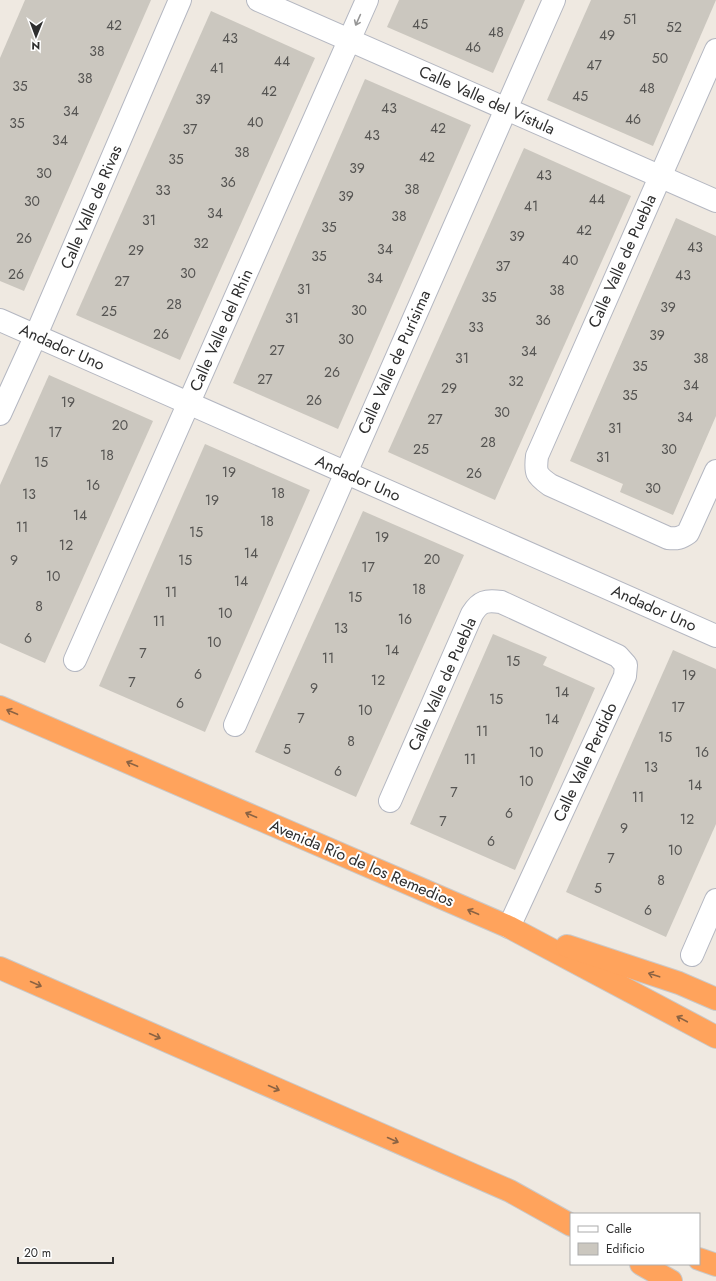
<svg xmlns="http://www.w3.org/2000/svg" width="716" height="1281" font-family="Jost,sans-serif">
<rect width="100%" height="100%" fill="#efe9e1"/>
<g fill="#cbc7bf">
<polygon points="25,0 151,0 24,291 0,281 0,58"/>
<polygon points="399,0 525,0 493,73 387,27"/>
<polygon points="591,0 716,0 653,146 547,100"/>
<polygon points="211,11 315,58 180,360 76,315"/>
<polygon points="365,79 471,125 338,429 233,383"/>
<polygon points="524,148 631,196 495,500 388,452"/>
<polygon points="676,218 716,236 716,416 673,515 620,492 623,484 570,461"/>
<polygon points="49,375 153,421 45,663 0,643 0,485"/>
<polygon points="205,444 310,490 205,732 99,686"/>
<polygon points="363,511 464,555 356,797 255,752"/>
<polygon points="493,634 547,657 543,665 595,688 515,870 410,824"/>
<polygon points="673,650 716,669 716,824 666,937 566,892"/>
</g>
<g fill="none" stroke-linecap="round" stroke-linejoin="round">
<g stroke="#b4b7c1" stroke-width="24">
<g id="street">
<polyline points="258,0 716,201"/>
<path d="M716,50L537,456C535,473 536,475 550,485L668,538C677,539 681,538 688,533L716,471"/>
<polyline points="0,320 716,636"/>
<polyline points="0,414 36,335 180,0"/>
<polyline points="75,660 367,0"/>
<polyline points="235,725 554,0"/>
<path d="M390,801L472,614C480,601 486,600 501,602L618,656L626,665L625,676L509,927"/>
<polyline points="692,955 716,900"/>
</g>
</g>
<g stroke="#c9c9c9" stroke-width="24">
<g id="highway">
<polyline points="0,707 509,927 716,1037"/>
<polyline points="567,946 679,983 716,999"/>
<polyline points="0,968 510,1191 571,1225"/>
<polyline points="699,1259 716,1265"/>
<polyline points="641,1264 671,1281"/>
</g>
</g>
<use href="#street" stroke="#fff" stroke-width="22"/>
<use href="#highway" stroke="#ffa35c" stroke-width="22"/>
</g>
<defs><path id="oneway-shaft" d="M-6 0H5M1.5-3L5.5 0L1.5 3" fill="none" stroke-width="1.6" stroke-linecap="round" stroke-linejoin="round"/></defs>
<use stroke="#969696" href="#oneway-shaft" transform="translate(358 20) rotate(114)"/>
<g stroke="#8c6343">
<use href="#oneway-shaft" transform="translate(12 712) rotate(-157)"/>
<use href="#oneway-shaft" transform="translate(132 764) rotate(-157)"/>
<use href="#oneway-shaft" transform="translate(251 815) rotate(-157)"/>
<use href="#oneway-shaft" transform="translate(473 912) rotate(-157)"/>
<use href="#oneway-shaft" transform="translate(654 975) rotate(-162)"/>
<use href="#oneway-shaft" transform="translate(36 984) rotate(24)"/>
<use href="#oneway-shaft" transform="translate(682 1019) rotate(-152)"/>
<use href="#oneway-shaft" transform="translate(155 1036) rotate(24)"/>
<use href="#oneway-shaft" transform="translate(274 1088) rotate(24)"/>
<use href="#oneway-shaft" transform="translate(393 1140) rotate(24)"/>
</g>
<g text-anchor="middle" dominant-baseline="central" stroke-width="4" stroke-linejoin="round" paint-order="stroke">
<g font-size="14" fill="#555452">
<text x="630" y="19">51</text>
<text x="420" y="24">45</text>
<text x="114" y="25">42</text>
<text x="674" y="27">52</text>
<text x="496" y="32">48</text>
<text x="607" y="35">49</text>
<text x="230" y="38">43</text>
<text x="473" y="47">46</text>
<text x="97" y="51">38</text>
<text x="660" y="58">50</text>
<text x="282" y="61">44</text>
<text x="594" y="65">47</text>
<text x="217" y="68">41</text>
<text x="85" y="78">38</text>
<text x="20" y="86">35</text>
<text x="647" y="88">48</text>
<text x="269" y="91">42</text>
<text x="580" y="96">45</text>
<text x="203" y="99">39</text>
<text x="389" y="108">43</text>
<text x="71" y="111">34</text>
<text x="633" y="119">46</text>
<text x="255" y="122">40</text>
<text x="17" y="123">35</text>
<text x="438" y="128">42</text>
<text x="190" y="129">37</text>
<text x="372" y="135">43</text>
<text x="60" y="140">34</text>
<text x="242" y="152">38</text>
<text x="427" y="157">42</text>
<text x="176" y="159">35</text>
<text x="357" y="168">39</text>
<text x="44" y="173">30</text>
<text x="544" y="175">43</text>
<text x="228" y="182">36</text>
<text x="412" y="189">38</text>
<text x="163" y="190">33</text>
<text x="346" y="196">39</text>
<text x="597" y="199">44</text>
<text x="32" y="201">30</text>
<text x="531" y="206">41</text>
<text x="215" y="213">34</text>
<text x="399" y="216">38</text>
<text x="149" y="220">31</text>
<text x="329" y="227">35</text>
<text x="584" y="230">42</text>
<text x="517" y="236">39</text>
<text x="24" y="238">26</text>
<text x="201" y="243">32</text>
<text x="695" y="247">43</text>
<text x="385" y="249">34</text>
<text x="136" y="250">29</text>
<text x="319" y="256">35</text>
<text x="570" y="260">40</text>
<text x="503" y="266">37</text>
<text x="188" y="273">30</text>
<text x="16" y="274">26</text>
<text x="683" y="275">43</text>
<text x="375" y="278">34</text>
<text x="122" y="281">27</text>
<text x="304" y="289">31</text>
<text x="557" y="290">38</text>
<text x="489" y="297">35</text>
<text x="174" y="304">28</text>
<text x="668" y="307">39</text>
<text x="359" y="310">30</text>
<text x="109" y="311">25</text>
<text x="292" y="318">31</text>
<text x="543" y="320">36</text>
<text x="476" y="327">33</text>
<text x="161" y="334">26</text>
<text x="657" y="335">39</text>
<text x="346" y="339">30</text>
<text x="277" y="350">27</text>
<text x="529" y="351">34</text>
<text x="462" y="358">31</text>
<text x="701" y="358">38</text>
<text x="640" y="366">35</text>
<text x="332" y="372">26</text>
<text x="265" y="379">27</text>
<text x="516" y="381">32</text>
<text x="691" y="385">34</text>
<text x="449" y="388">29</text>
<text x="630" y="395">35</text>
<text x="314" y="400">26</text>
<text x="68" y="402">19</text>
<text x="502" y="412">30</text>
<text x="685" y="417">34</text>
<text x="435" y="419">27</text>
<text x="120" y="425">20</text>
<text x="615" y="428">31</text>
<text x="55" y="432">17</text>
<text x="488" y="442">28</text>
<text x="421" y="449">25</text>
<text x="669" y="449">30</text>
<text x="107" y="455">18</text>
<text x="603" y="457">31</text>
<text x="41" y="462">15</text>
<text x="229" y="472">19</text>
<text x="474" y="473">26</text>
<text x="93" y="485">16</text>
<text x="653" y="488">30</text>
<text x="278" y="493">18</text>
<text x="29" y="494">13</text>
<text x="212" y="500">19</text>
<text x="80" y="515">14</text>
<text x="267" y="521">18</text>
<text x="22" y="527">11</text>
<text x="196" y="532">15</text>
<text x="382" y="537">19</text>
<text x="66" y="545">12</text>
<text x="251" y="553">14</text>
<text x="432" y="559">20</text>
<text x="14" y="560">9</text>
<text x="185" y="560">15</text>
<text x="368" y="567">17</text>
<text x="53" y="576">10</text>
<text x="241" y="581">14</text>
<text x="419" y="589">18</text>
<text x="171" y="592">11</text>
<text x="355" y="597">15</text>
<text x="39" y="606">8</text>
<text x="225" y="613">10</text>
<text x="405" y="619">16</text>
<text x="159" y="621">11</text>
<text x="341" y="628">13</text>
<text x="28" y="638">6</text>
<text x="214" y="642">10</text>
<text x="392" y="650">14</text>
<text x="143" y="653">7</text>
<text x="328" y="658">11</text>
<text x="513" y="661">15</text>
<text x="198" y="674">6</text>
<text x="689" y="675">19</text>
<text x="378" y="680">12</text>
<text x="132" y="682">7</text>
<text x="314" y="688">9</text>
<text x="562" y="692">14</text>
<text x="496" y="699">15</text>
<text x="180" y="703">6</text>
<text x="678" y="707">17</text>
<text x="365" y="710">10</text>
<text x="301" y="718">7</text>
<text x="552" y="719">14</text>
<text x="482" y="731">11</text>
<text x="665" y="737">15</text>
<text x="351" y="741">8</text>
<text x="287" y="749">5</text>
<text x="536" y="752">10</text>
<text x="702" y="752">16</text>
<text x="470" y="759">11</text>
<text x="651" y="767">13</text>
<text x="338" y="771">6</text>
<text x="526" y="781">10</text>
<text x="695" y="785">14</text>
<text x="454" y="792">7</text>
<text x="638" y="797">11</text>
<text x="509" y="813">6</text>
<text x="687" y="819">12</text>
<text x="443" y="821">7</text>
<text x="624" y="828">9</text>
<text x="491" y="841">6</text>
<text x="675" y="850">10</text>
<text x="611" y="858">7</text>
<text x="661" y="880">8</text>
<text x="598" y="888">5</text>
<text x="648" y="910">6</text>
</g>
<g font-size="16" fill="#2e2e2e" stroke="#fff">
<text transform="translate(487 100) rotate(24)">Calle Valle del Vístula</text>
<text transform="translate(91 207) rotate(-67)">Calle Valle de Rivas</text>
<text transform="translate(622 261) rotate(-66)">Calle Valle de Puebla</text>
<text transform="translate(221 330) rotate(-66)">Calle Valle del Rhin</text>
<text transform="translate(62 347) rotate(24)">Andador Uno</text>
<text transform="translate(394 362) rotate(-66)">Calle Valle de Purísima</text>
<text transform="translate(358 478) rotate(24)">Andador Uno</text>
<text transform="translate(654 608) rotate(24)">Andador Uno</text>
<text transform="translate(442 684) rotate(-66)">Calle Valle de Puebla</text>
<text transform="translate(585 762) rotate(-65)">Calle Valle Perdido</text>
<text transform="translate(362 863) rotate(23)">Avenida Río de los Remedios</text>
</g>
</g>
<rect x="570" y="1213" width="130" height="52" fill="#ffffff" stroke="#ababab"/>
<rect x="578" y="1226" width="20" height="6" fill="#ffffff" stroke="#ababab"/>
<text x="606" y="1233" font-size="12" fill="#2e2e2e">Calle</text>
<rect x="578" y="1243" width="20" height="12" fill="#cbc7bf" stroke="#ababab"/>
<text x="606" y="1253" font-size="12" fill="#2e2e2e">Edificio</text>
<g transform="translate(36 36) rotate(181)" stroke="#ffffff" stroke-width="3" paint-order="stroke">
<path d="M0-3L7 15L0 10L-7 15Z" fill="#2e2e2e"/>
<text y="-6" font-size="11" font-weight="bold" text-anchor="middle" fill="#2e2e2e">N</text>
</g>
<path d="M18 1257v6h95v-6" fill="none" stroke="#2e2e2e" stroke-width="2"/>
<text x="24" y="1257" font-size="12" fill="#2e2e2e" stroke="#ffffff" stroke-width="3" paint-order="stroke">20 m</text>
</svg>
